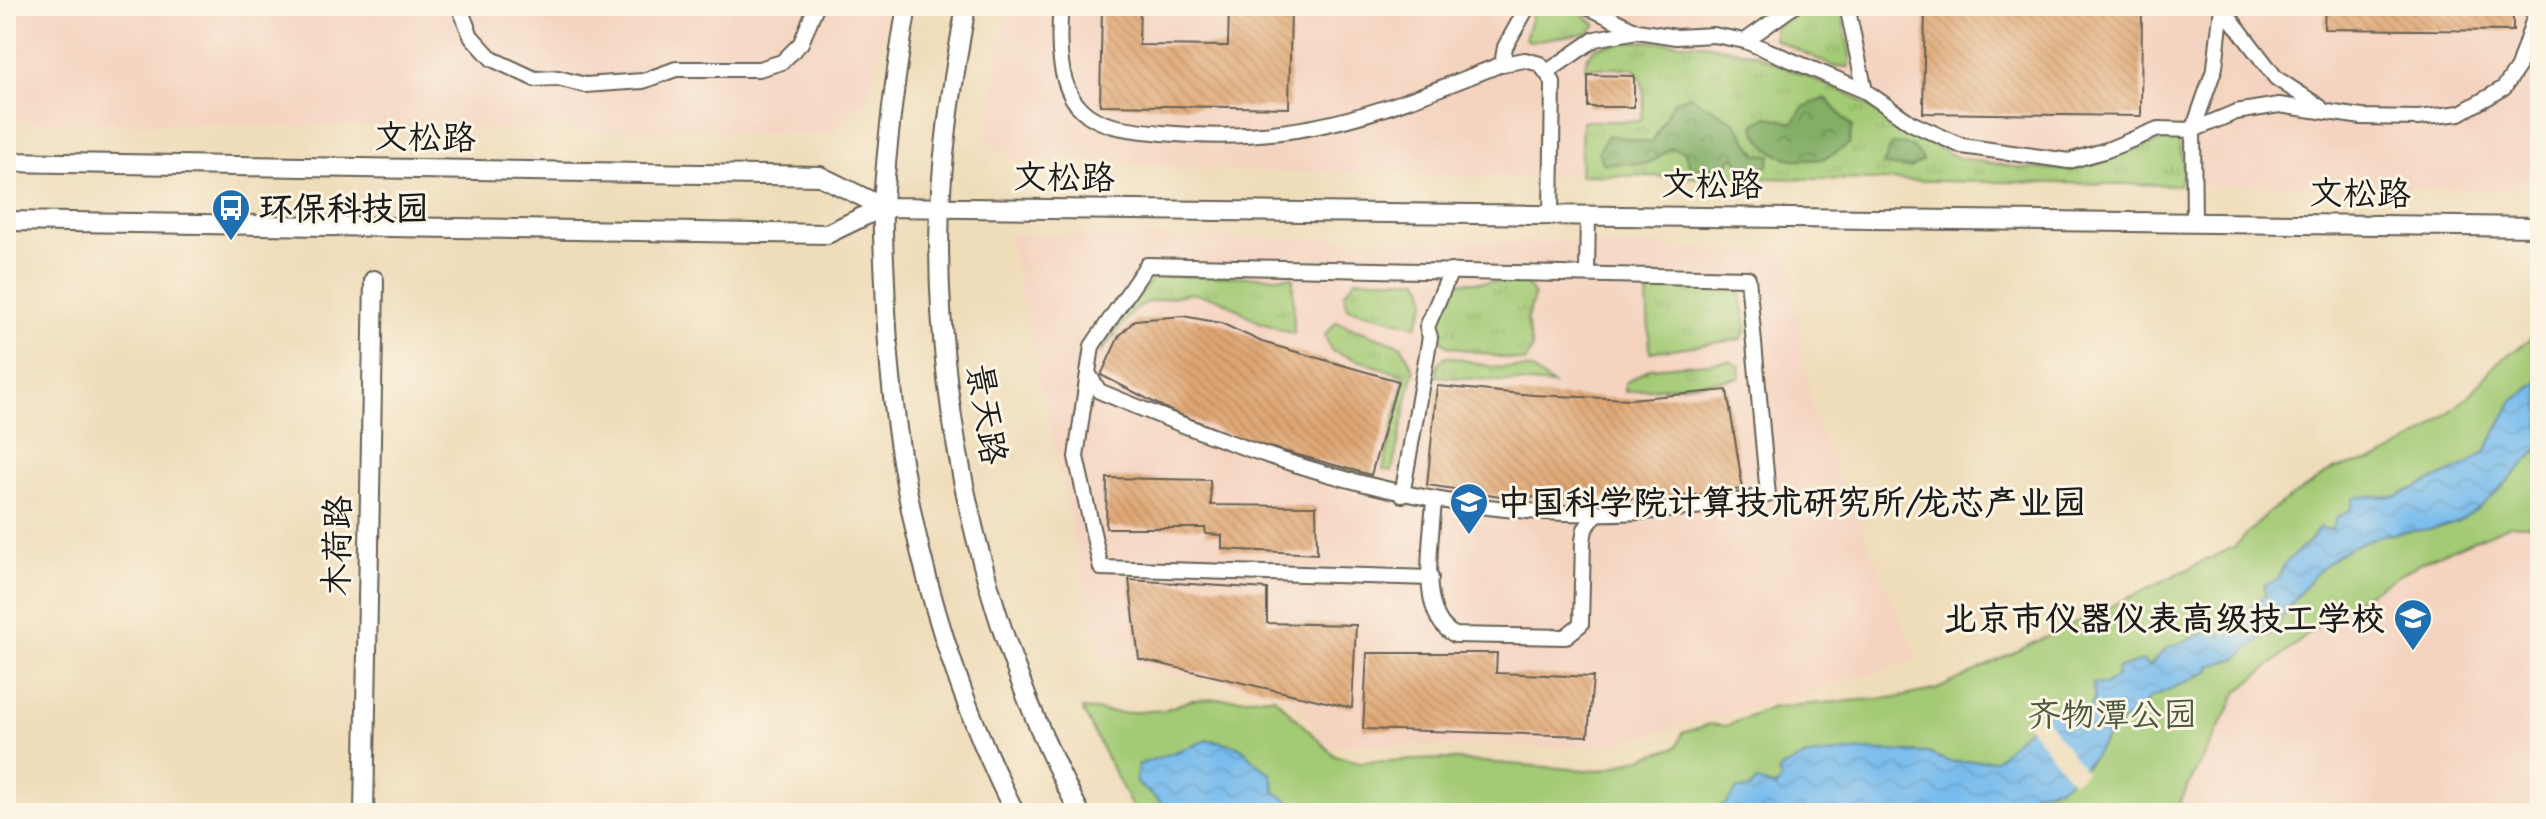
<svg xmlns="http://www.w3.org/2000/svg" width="2546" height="819" font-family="Caveat,'LXGW WenKai TC',sans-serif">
<defs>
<pattern id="grass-tufts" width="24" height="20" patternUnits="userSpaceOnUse" patternTransform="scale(2)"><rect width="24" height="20" fill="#a3ca75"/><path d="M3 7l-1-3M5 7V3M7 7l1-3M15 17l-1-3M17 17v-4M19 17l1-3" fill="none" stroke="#8cad65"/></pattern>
<pattern id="forest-crowns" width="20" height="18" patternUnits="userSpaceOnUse" patternTransform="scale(2)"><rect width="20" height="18" fill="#82ae66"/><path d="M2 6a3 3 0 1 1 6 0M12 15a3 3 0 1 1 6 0" fill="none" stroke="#6a8d53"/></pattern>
<pattern id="water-waves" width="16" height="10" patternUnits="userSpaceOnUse" patternTransform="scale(2)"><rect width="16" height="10" fill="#76bbed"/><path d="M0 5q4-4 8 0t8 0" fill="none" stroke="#66a0cb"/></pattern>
<pattern id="building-back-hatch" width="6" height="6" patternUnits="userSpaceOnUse" patternTransform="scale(2)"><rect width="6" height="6" fill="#dea572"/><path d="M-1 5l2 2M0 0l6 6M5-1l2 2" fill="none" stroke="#be8d62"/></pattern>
</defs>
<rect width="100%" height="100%" fill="#fcf5e5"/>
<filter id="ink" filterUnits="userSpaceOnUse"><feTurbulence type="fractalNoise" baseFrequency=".0125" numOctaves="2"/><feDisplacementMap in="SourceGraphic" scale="16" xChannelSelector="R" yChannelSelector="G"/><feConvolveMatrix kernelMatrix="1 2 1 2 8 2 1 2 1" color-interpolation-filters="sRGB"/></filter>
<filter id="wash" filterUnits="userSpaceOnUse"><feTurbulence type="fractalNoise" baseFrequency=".006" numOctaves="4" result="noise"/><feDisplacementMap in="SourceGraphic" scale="32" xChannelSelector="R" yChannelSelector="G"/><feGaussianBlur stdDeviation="1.8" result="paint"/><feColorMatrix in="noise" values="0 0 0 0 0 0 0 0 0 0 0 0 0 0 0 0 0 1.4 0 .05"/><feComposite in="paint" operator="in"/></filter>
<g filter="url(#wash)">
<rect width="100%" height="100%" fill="#efdcb9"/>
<g fill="#f4d3c0">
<polygon points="6,6 890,6 868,97 831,134 6,121"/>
<polygon points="1007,6 2540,6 2540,161 2516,190 1580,175 1530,177 1181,169 1099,159 1014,161 990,142 987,122"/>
<polygon points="1008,234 1588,242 1788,253 1812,413 1917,659 1802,696 1599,747 1326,745 1298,706 1273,692 1101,661"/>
<polygon points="2510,525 2540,525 2540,813 2174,813 2238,692 2334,613 2422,562"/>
</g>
<g fill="url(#grass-tufts)" stroke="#607348" stroke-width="2">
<polygon points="1535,6 1574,6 1596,25 1588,33 1530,41 1525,39"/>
<polygon points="1808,6 1840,6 1851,60 1849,67 1833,66 1774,39 1774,28"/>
<path d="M1634,41L1704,44L1755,54L1853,96L1909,134L1959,158L2021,168L2070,170L2168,139L2179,141L2184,170L2179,185L1580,175L1582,121H1640C1646,106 1646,80 1633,68H1585L1587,58L1595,47Z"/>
<polygon points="1155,276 1293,277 1294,334 1259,322 1220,299 1190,293 1148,302 1134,311 1101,352 1103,340"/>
<path d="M1356,279H1419C1431,297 1425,307 1416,326L1348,308L1344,293Z"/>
<polygon points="1453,282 1526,282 1534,296 1527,320 1532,349 1525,362 1447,346 1436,333 1442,298"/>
<polygon points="1653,285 1739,286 1747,329 1741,339 1650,352 1647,296"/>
<polygon points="1336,322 1402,346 1414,370 1392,471 1383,470 1405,376 1331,351 1325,335"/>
<polygon points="1446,356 1493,367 1531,369 1553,385 1436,376 1438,364"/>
<polygon points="1728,361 1740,366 1740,378 1625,392 1625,383 1650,368"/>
</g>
<g fill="url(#forest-crowns)" stroke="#4f6541" stroke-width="2">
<polygon points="1690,96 1735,122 1757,155 1771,155 1768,166 1746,170 1734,157 1724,167 1691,168 1684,151 1671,148 1649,164 1602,163 1598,152 1608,135 1652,143 1673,102"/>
<path d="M1826,98L1852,127L1849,144C1841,149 1830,158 1821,159C1791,163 1763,156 1754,125L1767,116L1793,123L1803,107Z"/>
<path d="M1892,144C1909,144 1916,146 1923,161L1910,168L1883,165Z"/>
</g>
<polygon fill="#a3ca75" stroke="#607348" stroke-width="2" points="2538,334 2540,525 2510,525 2422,562 2334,613 2238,692 2174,813 1135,813 1082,709 1122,713 1164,710 1191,700 1274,697 1335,756 1360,762 1444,759 1599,771 1677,747 1682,733 1710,724 1726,726 1773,707 1900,697 1938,689 2234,547 2269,512 2333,469 2381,458 2426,432 2470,395 2498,362"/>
<g fill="url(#water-waves)" stroke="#496c84" stroke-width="2">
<path d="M2540,381V447C2517,471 2493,500 2464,518C2445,530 2415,530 2393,534C2327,544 2304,587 2270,635H2265L2238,658L2210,666V671L2148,699C2140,715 2121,719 2111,732C2093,756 2070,795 2035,791L2025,813H1704L1726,804L1737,789H1750L1757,781L1776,787L1782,779L1778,774L1781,768L1807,756L1864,750L1928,753L1950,762L1995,760C2013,747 2044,703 2069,706C2076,706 2081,710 2088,710L2094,700L2092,683L2105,685L2117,676L2118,668L2143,661L2149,666L2167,648L2209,631L2221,636L2223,621L2243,618L2254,601H2259L2265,595L2264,585L2278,580L2284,564L2310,541L2319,527L2331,530L2337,518L2351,509L2354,497L2397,496L2467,465L2485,452L2513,401Z"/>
<path d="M1208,740C1255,745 1239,754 1271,773L1275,792L1289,801L1290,813H1168L1161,802L1136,783L1138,765Z"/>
</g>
<polygon fill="#efdcb9" points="2042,714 2086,772 2072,782 2027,724"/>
<g id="blocks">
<g fill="url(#building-back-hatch)">
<polygon points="1102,6 1140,6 1139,45 1228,46 1229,6 1291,6 1289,108 1100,105"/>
<polygon points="1925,6 2142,6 2141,116 1923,113"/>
<polygon points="2325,6 2513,6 2513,31 2324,29"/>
<polygon points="1588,75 1634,76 1634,107 1588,107"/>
<polygon points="1183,316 1221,323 1262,342 1398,381 1371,475 1247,441 1171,411 1101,375 1119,336 1135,320"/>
<polygon points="1437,386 1533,395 1630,399 1727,390 1743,489 1663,499 1581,498 1507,497 1427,485"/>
<polygon points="1107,478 1210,480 1211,505 1316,506 1317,554 1222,549 1222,535 1206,534 1205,528 1106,528"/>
<polygon points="1129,580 1267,589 1267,623 1356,625 1352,708 1139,659"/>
<polygon points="1367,653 1497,653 1496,673 1593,677 1588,736 1363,729"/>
</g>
</g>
</g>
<g filter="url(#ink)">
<use href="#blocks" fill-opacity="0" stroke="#665f53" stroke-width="2"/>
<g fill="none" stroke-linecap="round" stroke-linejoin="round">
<g stroke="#665f53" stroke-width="18">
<g id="minor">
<polyline points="459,6 471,36 492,59 535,79 558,78 585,85 643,81 676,69 759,69 782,62 801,43 816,6"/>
<path d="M1061,6C1058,37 1057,87 1082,110C1101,129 1137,130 1162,133C1300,146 1378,113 1502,64L1525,60L1540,64L1553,82L1551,215"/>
<polyline points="1586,6 1637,31"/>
<polyline points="1847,6 1865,91"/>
<polyline points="2221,6 2276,78 2320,107"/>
<polyline points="1745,41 1794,6"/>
<polyline points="1502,64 1505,47 1528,6"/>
<polyline points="1547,72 1595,39 1637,31 1676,37 1714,35 1745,41 1865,91 1911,123 1962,146 2069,161 2107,150 2158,129 2193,130 2236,112 2279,105 2362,117 2418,118 2460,113 2504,88 2518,67 2538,6"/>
<polyline points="2194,222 2193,130 2215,67 2222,7"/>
<path d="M1147,265L1748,278L1768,495C1523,546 1323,485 1099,391L1088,373L1092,346Z"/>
<polyline points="1587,273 1588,215"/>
<polyline points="1088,373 1076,457 1101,568 1431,578"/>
<polyline points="1402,495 1430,337 1427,327 1451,271"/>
<path d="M1434,500C1432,538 1416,616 1455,635L1565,637L1581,624L1583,541L1585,529L1598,512"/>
</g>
</g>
<g stroke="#665f53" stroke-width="22">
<g id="tertiary">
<path d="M907,6C896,71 887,138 883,204C882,230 884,257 885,283C890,466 933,649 1015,813"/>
<path d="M966,6C952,85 939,166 939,247C940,440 990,643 1080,813"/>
<polyline points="6,162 820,176 883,207 2540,227"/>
<polyline points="6,221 827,234 883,207"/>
<polyline points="364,813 374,280"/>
</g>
</g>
<use href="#minor" stroke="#fff" stroke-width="14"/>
<use href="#tertiary" stroke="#fff" stroke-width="18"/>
</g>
</g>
<defs>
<g id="bus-pin" transform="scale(2)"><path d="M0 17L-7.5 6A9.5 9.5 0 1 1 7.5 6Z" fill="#1f6fb2" stroke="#fcf5e5"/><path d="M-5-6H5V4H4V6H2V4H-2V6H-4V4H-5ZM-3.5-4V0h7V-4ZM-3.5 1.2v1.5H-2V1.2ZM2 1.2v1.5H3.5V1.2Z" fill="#fff"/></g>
<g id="university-pin" transform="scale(2)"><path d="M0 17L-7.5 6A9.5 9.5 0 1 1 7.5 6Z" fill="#1f6fb2" stroke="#fcf5e5"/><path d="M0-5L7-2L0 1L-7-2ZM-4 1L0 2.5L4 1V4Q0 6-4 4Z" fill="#fff"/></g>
</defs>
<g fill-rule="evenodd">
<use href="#bus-pin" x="231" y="208"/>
<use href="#university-pin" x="1469" y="502"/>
<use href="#university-pin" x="2413" y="618"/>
</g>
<g text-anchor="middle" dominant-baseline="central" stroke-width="6" stroke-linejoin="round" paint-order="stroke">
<g font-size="34" fill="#1c1c1c" stroke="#fcf5e5">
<text transform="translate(425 137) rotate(1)">文松路</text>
<text transform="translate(1064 177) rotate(1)">文松路</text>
<text transform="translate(1712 184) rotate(1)">文松路</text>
<text transform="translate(2360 193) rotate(1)">文松路</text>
<text transform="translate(987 414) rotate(81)">景天路</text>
<text transform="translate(337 546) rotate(-89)">木荷路</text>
</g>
<g font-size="34" font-weight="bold" fill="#1c1c1c" stroke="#fcf5e5" text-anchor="start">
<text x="259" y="208">环保科技园</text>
<text x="1497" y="502">中国科学院计算技术研究所/龙芯产业园</text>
<text x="2385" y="618" text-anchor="end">北京市仪器仪表高级技工学校</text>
</g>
<g font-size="34" fill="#4b593b" stroke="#fcf5e5">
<text x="2112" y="714">齐物潭公园</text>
</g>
</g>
<rect width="2546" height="819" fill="none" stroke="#fcf5e5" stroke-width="32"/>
</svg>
